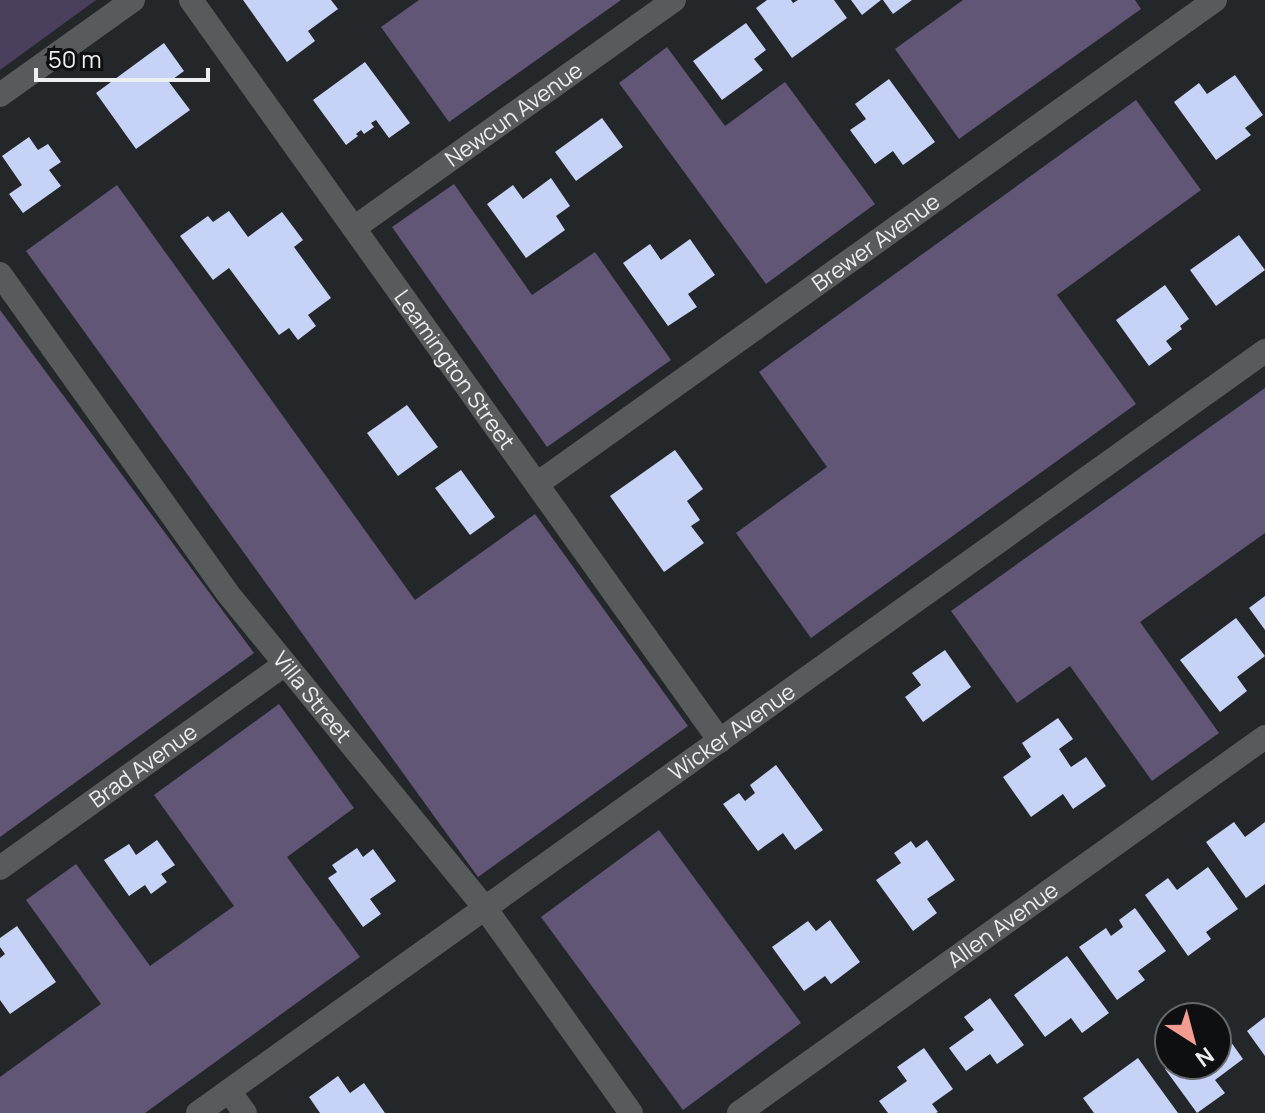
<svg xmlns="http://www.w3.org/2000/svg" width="1265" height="1113" font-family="Manrope,sans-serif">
<rect width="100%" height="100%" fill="#232729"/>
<polygon fill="#4a3f5d" points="0,0 96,0 0,70"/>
<g fill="#615676">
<polygon points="419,0 621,0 449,122 381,27"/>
<polygon points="963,0 1135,0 1141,9 959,139 895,49"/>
<polygon points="667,47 725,126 785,82 875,204 766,284 619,83"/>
<polygon points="1136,100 1201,190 1057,295 1136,404 811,638 736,533 827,467 759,372"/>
<polygon points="454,184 532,295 595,252 671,360 547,447 392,227"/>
<polygon points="117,185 415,600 535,514 688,726 478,877 26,251"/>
<polygon points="0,310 254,653 0,837"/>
<polygon points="1265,388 1265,533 1140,622 1219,733 1152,781 1070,666 1017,703 951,611"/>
<polygon points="279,704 354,808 287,857 360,957 145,1113 0,1113 0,1077 101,1004 26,900 76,864 150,966 234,906 154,795"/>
<polygon points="659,830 801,1023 683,1110 541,917"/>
</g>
<g fill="#c7d2f7">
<polygon points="243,0 331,0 338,9 308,31 315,41 287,62"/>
<polygon points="767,0 791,0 793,3 798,0 834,0 847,18 792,58 756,8"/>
<polygon points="851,0 881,0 862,15"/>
<polygon points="883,0 912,0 893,14"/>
<polygon points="746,23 766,50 754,59 763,70 722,100 693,61"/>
<polygon points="164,43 184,71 169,82 190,110 136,149 96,93"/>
<polygon points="365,62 410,123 389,138 376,120 371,123 374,127 364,134 361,130 356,134 358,136 346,145 313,100"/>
<polygon points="1235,75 1263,115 1245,128 1251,135 1216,160 1174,102 1199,83 1207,94"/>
<polygon points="889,79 935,142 903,165 893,151 875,164 850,130 866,119 855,104"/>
<polygon points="602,118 623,147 576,181 555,152"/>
<polygon points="29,137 38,150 48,144 61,162 49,170 61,186 23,213 9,194 22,185 2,156"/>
<polygon points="551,178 570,206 556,216 565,230 526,258 487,204 513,185 523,199"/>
<polygon points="229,211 248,237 282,212 303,240 294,247 331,298 308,315 316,326 298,340 289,328 279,335 229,268 213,280 180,236 208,216 213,222"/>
<polygon points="1239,235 1265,270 1216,306 1190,270"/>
<polygon points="690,239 715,275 688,294 697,307 668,326 623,263 650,244 661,260"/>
<polygon points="1165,285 1189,319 1180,326 1182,329 1166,341 1172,349 1149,366 1116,320"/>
<polygon points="407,405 438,447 398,476 367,433"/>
<polygon points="675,450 703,489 687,501 700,520 691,526 704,543 664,572 610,496"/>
<polygon points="461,470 495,517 470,535 435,488"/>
<polygon points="1265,596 1265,630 1249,608"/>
<polygon points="1236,618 1265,656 1237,677 1247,691 1220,712 1180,660"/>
<polygon points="945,650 971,687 923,722 905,697 921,685 912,673"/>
<polygon points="1058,718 1073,739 1059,749 1071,767 1086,757 1106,786 1073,809 1063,794 1031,817 1003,777 1031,757 1022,743"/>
<polygon points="776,765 823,830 795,850 783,833 758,851 723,804 739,793 745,801 755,793 750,785"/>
<polygon points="1234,822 1245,837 1265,822 1265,884 1246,898 1206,842"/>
<polygon points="157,840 175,865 161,874 167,882 151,894 145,885 129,896 104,860 129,844 136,855"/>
<polygon points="927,840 955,880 927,899 937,913 913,931 876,880 901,863 894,853 911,841 916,848"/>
<polygon points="357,848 363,857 373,849 396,881 370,899 381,914 363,927 328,878 337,872 332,865"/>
<polygon points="1208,867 1238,909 1206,932 1211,939 1188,956 1145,895 1168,878 1177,890"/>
<polygon points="1135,908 1166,951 1138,971 1145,980 1117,1000 1079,947 1106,928 1111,936 1123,927 1119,920"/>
<polygon points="830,920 860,962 831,984 825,976 804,991 772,947 808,921 816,931"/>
<polygon points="17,926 56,982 10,1014 0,1000 0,958 5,954 0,947 0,938"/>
<polygon points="1067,956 1109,1013 1082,1033 1071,1018 1045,1037 1014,995"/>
<polygon points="990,998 1024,1045 997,1064 990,1054 966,1071 949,1048 974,1030 964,1017"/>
<polygon points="1265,1017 1265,1056 1247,1031"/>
<polygon points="1221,1028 1243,1059 1215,1080 1225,1093 1197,1113 1165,1069 1170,1065 1217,1065 1217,1031"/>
<polygon points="924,1048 953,1089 932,1104 938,1112 936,1113 888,1113 879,1101 907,1081 897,1067"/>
<polygon points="1138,1058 1178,1113 1094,1113 1083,1098"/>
<polygon points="338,1076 350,1093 364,1083 385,1113 320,1113 309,1097"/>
</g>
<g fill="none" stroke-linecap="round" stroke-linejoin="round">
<g stroke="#585b5b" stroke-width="24">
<path id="s1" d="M191,0L720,741"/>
<polyline points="0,95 133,0"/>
<path id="s2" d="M354,228L674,0"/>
<path id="s3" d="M0,274L229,595L485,908L631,1113"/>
<path id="s4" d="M537,484L1215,0"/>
<path id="s5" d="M0,868L285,664"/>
<polyline points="229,1091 245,1113"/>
<path id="s6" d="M198,1113L1265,351"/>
<path id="s7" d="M739,1113L1265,737"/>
</g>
</g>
<g text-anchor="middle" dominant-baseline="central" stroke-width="8" stroke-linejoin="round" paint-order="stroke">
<g font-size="22" fill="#eceef0" stroke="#0e0f11">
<text stroke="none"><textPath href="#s2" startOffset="196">Newcun Avenue</textPath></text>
<text stroke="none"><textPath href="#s4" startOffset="416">Brewer Avenue</textPath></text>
<text stroke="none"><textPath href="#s1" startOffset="454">Leamington Street</textPath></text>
<text stroke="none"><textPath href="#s3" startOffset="526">Villa Street</textPath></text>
<text stroke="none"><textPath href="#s6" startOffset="656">Wicker Avenue</textPath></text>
<text stroke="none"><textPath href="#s5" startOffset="176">Brad Avenue</textPath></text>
<text stroke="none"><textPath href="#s7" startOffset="324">Allen Avenue</textPath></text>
</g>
</g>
<g transform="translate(1193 1041) rotate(144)"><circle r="38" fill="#0e0f11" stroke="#67686a" stroke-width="2"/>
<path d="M0-6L14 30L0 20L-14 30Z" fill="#f59c92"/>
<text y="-12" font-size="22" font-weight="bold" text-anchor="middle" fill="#eceef0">N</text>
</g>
<path d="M36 68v12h172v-12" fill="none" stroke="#eceef0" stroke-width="4"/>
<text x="48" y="68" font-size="24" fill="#eceef0" stroke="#0e0f11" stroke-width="6" paint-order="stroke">50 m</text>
</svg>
